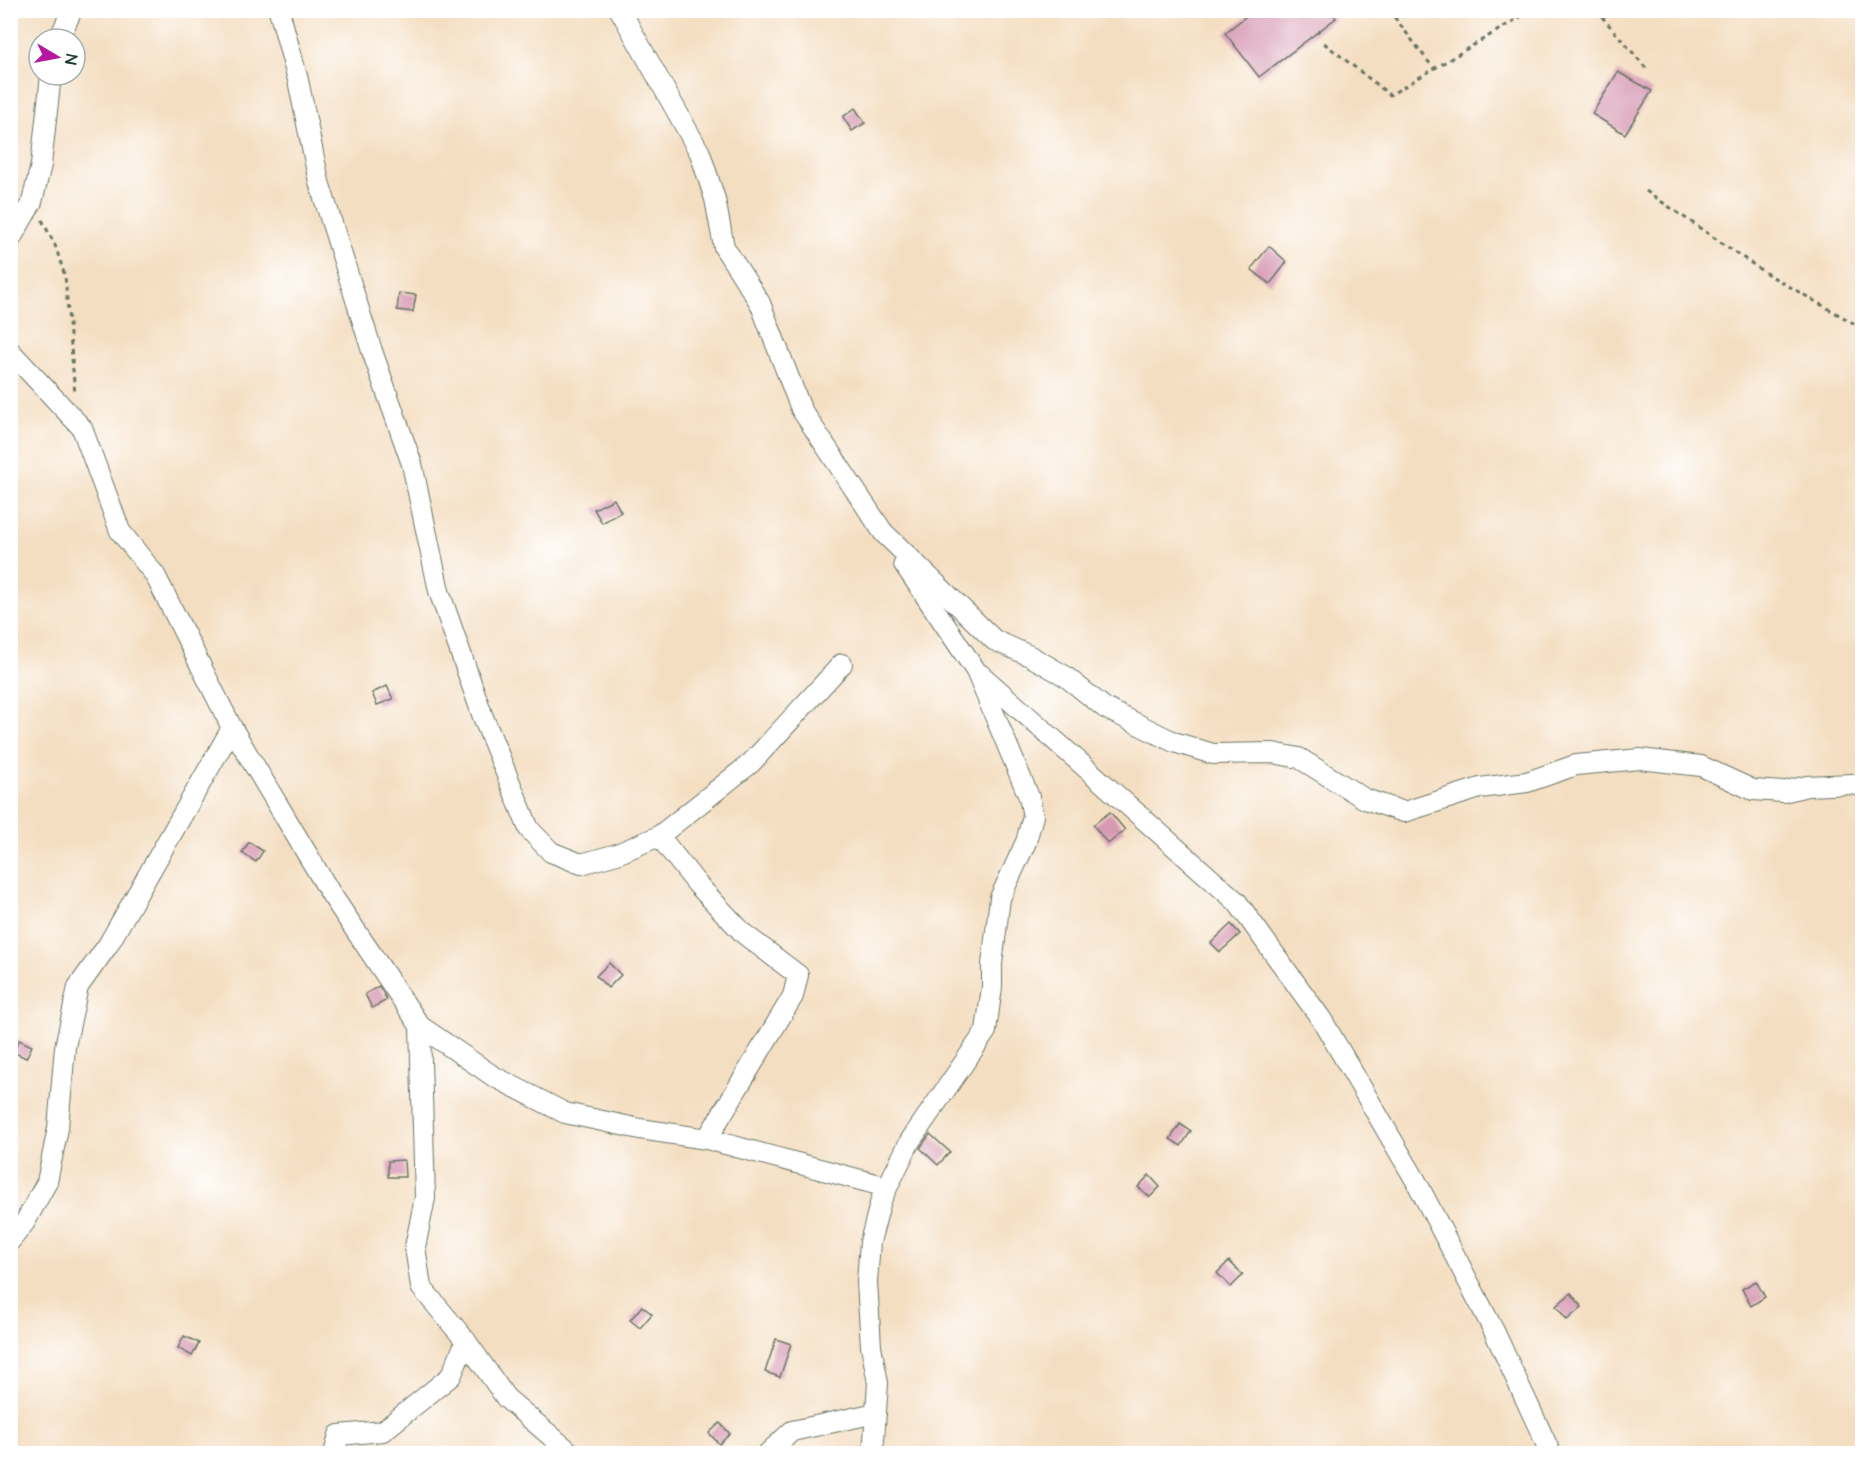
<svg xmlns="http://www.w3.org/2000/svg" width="1873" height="1464" font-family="'Architects Daughter',sans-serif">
<rect width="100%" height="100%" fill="#fff"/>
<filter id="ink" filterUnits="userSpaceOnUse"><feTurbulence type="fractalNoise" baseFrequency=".0167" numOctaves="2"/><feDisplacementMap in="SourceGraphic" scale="12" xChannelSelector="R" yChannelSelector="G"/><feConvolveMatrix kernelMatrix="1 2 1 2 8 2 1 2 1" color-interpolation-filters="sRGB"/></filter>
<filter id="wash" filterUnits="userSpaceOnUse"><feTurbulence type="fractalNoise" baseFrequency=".008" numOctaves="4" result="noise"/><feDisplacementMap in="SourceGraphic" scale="24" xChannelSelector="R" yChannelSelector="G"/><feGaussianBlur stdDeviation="1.35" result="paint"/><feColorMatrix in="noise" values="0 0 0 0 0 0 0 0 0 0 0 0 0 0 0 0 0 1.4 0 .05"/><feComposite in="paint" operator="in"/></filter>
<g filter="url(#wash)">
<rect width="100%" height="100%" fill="#f4dec1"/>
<g id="blocks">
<g fill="#d79ab3">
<polygon points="1254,10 1330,10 1336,18 1259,77 1225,33"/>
<polygon points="1618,72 1652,91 1625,134 1592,114"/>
<polygon points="855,108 865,123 852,131 843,117"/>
<polygon points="1269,246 1287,262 1270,284 1251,269"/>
<polygon points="399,293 416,295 413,312 397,310"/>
<polygon points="614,499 621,512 602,523 594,509"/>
<polygon points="387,686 393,699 377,705 372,693"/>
<polygon points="1110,812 1125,830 1108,844 1093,825"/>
<polygon points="249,842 263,851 256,862 242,853"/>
<polygon points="1231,924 1240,934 1220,952 1211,943"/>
<polygon points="609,963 621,975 608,988 596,976"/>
<polygon points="379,986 387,1000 372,1008 365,994"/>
<polygon points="19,1040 32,1046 26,1058 13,1052"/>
<polygon points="1180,1124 1191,1131 1181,1146 1170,1139"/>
<polygon points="930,1134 950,1152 938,1165 920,1148"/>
<polygon points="404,1160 405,1177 388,1177 388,1161"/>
<polygon points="1149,1175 1160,1187 1150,1197 1138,1187"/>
<polygon points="1229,1261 1243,1275 1231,1287 1217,1273"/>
<polygon points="1756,1281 1765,1297 1751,1306 1742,1289"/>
<polygon points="1571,1293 1582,1307 1567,1320 1556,1306"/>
<polygon points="642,1306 652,1314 640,1328 630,1320"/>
<polygon points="184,1336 199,1343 192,1356 178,1348"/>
<polygon points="776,1339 791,1344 780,1377 765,1372"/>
<polygon points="720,1423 730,1434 719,1444 709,1433"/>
</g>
</g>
</g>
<g filter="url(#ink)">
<use href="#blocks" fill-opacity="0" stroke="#6a7565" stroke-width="1.5"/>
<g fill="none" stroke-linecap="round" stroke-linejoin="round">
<g stroke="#6a7565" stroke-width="22">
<g id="street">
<polyline points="279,10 298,80 319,182 372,351 412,464 439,591 483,717 529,829 551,852 581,864 617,854 659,836 751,763 842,664"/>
<polyline points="620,10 700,153 715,199 724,247 760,303 801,409 883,532 994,640 1030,656 1065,676 1105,708 1174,742 1213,754 1273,753 1299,758 1365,799 1404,812 1480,788 1527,782 1576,765 1640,759 1701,766 1753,790 1783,792 1807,786 1852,784 1862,786"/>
<polyline points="59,39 72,10"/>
<polyline points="10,240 32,202 41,165 51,75"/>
<polyline points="10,351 82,428 120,531 155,575 232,728 331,894 420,1026 425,1198 415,1247 421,1287 466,1341 506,1398 572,1454"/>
<polyline points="980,674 1237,902 1322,1020 1416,1181 1494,1331 1551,1454"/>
<polyline points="659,836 697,884 744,934 798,975 793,996 707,1139"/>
<polyline points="420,1026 493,1076 565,1113 640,1129 707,1139 887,1187"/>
<polyline points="10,1241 25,1222 47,1182 58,1128 65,1047 78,987 108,945 232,728"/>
<polyline points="334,1454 339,1435 383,1431 451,1376 466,1341"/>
<polyline points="767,1454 792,1431 876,1413"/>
<polyline points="873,1454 878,1383 871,1346 867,1282 870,1242 881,1200 910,1141 986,1031 992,987 992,964 1000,898 1026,842 1033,816 1029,797 976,671 904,564"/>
</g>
</g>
<g stroke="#6a7565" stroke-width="3" stroke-dasharray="4.5 4.5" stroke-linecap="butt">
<polyline points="1389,10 1434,69"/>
<polyline points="1596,10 1646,68"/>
<polyline points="1324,43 1390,95 1532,10"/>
<polyline points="1646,191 1764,272 1862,328"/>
<polyline points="42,220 55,245 65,276 75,394"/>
</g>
<use href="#street" stroke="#fff" stroke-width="20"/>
</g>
</g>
<rect width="1873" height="1464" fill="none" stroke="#fff" stroke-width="36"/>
<g transform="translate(57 57) rotate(100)"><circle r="28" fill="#ffffff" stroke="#a5b1ae" stroke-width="1.5"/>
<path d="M0-4.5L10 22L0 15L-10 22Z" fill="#b5179e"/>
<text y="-9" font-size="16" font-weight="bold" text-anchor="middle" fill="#1f3d34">N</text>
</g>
</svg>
